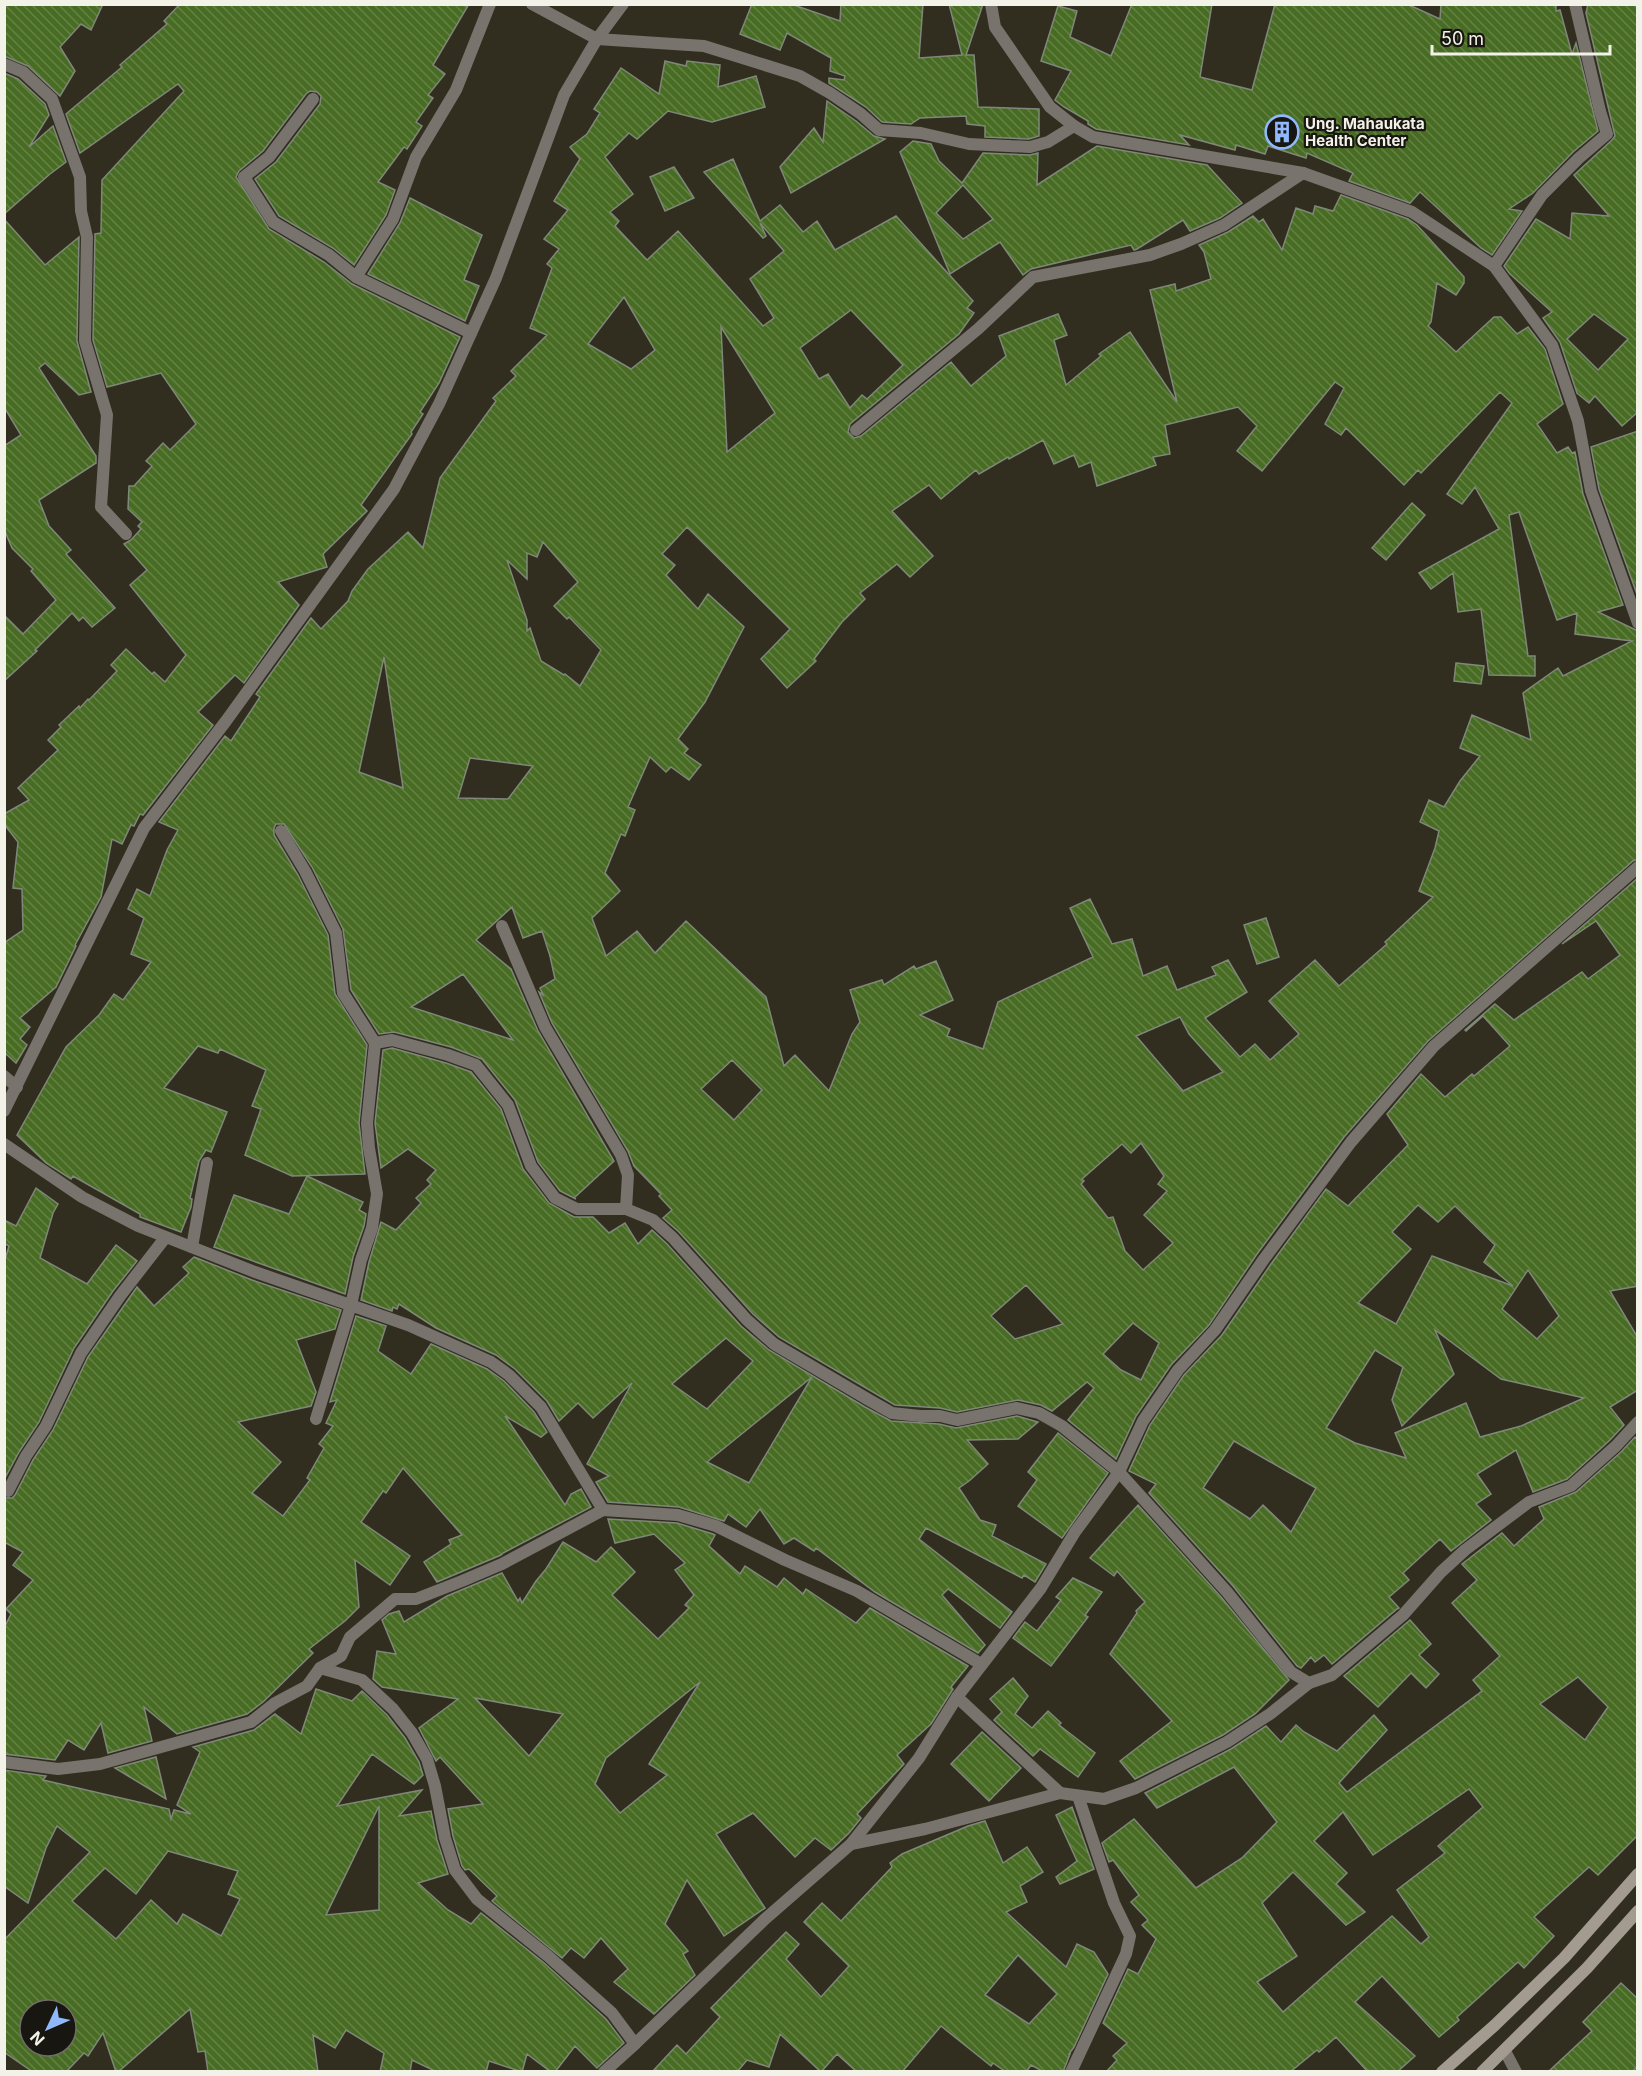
<svg xmlns="http://www.w3.org/2000/svg" width="1642" height="2076" font-family="Inter,sans-serif">
<defs>
<pattern id="building-back-hatch" width="6" height="6" patternUnits="userSpaceOnUse" patternTransform="scale(1.5)"><rect width="6" height="6" fill="#496c24"/><path d="M-1 5l2 2M0 0l6 6M5-1l2 2" fill="none" stroke="#648144"/></pattern>
</defs>
<rect width="100%" height="100%" fill="#312e20"/>
<g fill="url(#building-back-hatch)" stroke="#7f8879" stroke-width="1.5" fill-rule="evenodd">
<polygon points="4,4 103,4 91,30 81,24 60,47 75,71 60,96 28,66 4,56"/>
<polygon points="180,4 469,4 433,65 445,74 428,95 433,98 416,122 422,126 407,149 404,147 378,182 395,190 386,215 354,265 333,248 279,216 255,179 276,162 320,104 321,96 317,92 310,91 306,94 263,151 239,171 236,177 269,229 324,262 352,284 460,337 439,383 420,412 423,414 411,432 412,434 361,505 367,511 323,554 327,567 278,582 299,605 244,683 235,675 198,712 213,725 143,815 140,814 134,826 131,825 122,844 112,839 101,897 75,945 76,946 56,987 20,1018 30,1027 20,1039 27,1045 16,1063 6,1054 4,1056 4,943 23,930 22,889 13,888 18,842 4,824 4,814 29,800 18,788 58,750 48,740 61,727 59,725 79,706 80,708 88,699 89,700 117,671 111,665 126,649 152,674 154,672 165,682 186,655 130,585 147,570 124,544 131,540 141,529 138,526 142,522 128,509 129,486 134,486 152,466 146,461 163,443 170,450 196,424 161,373 107,387 93,340 95,234 101,233 102,180 184,91 178,84 80,153 66,114 122,67 120,65 167,24 164,21"/>
<polygon points="752,4 791,4 840,21 841,4 923,4 919,58 962,55 949,4 983,4 966,55 974,55 978,107 1039,109 1039,136 1029,139 985,137 985,126 967,124 966,116 920,118 911,124 882,122 866,107 829,83 829,78 844,80 845,76 830,71 831,58 787,33 780,50 740,34"/>
<polygon points="1132,4 1212,4 1200,77 1252,90 1275,4 1407,4 1440,19 1441,4 1556,4 1556,11 1560,10 1572,54 1576,43 1598,131 1573,152 1533,193 1509,209 1522,211 1492,255 1481,248 1420,192 1410,203 1349,181 1353,173 1307,153 1306,158 1268,146 1265,154 1236,145 1235,150 1180,135 1189,145 1096,129 1088,124 1088,121 1064,107 1055,100 1071,71 1041,61 1058,6 1077,11 1070,37 1111,56"/>
<path d="M1588,4H1638V412L1622,426L1595,396L1589,403L1577,393L1560,342L1543,318L1552,312L1510,274L1504,266L1536,219L1570,239L1572,213L1609,216L1574,175L1612,140L1615,136L1586,13ZM1594,314L1628,339L1598,370L1567,339Z"/>
<path d="M665,61L686,66L687,61L720,65L718,87L756,76L765,107L712,122L668,111L637,139L629,133L605,157L633,194L610,212L619,221L615,226L647,260L678,231L763,326L774,318L750,279L784,251L760,223L766,236L763,238L704,172L733,159L760,221L780,205L803,232L817,221L835,250L896,216L973,301L967,308L974,313L959,334L850,424L848,432L854,438L861,436L951,362L971,386L1006,356L999,336L1058,314L1067,335L1054,340L1066,385L1101,356L1099,354L1130,332L1177,402L1150,290L1175,284L1176,291L1211,279L1204,252L1199,245L1228,232L1253,216L1259,222L1263,219L1282,250L1296,208L1313,214L1315,206L1333,211L1341,195L1408,219L1417,225L1464,277V283L1456,295L1437,283L1431,322L1428,326L1456,352L1494,317H1501L1517,334L1528,327L1545,349L1563,404L1537,424L1557,453L1568,447L1572,453L1575,452L1583,494L1623,605L1598,612L1638,631V859L1633,861L1428,1041L1344,1137L1257,1254L1209,1325L1171,1365L1136,1416L1116,1459L1068,1420L1094,1388L1087,1382L1052,1411L1041,1405L1018,1400L957,1412L940,1408L895,1405L779,1337L753,1314L679,1232L663,1218L672,1210L659,1196L661,1194L634,1166L628,1151L552,1023L539,992L543,995L540,988L555,979L550,956L542,931L523,938L512,907L476,940L511,969L538,1031L614,1161L574,1198L576,1199L560,1191L538,1162L515,1100L482,1059L451,1047L394,1032L379,1034L351,990L343,929L312,867L284,824H276L274,828V835L298,875L328,935L335,994L367,1045L359,1123L365,1174L292,1176L245,1155L261,1109L252,1106L266,1070L220,1049L218,1053L198,1046L164,1088L227,1112L211,1152L206,1150L199,1161L190,1198L192,1199L191,1207L181,1232L140,1217V1214L73,1176L71,1179L46,1163L17,1135L66,1047L99,1015L114,994L123,1000L151,962L131,954L144,918L128,909L137,889L150,896L167,850L178,830L159,822L225,736L231,741L260,697L256,694L311,618L321,629L348,601L352,591L368,569L408,532L423,548L440,478L496,401L493,398L516,376L511,371L547,335L530,328L552,268L547,264L559,249L544,239L568,210L554,201L580,159L570,147L587,134L600,113L594,109L621,68L659,94ZM624,297L655,350L631,369L588,344ZM851,310L903,365L867,399L862,395L850,408L828,374L819,379L800,348ZM721,327L775,413L727,452ZM1335,382L1344,388L1325,424L1341,435L1346,428L1404,485L1418,470L1421,473L1500,392L1512,403L1447,494L1462,504L1475,487L1499,529L1419,573L1431,589L1453,573L1458,612L1481,609L1489,675L1535,676V656H1528L1509,515L1519,512L1557,620L1577,613L1575,634L1632,641L1563,676L1558,668L1523,693L1531,740L1472,715L1460,748L1480,756L1460,781L1444,807L1429,800L1420,822L1439,831L1435,848L1419,891L1433,897L1385,942L1387,944L1339,986L1315,960L1269,1001L1299,1034L1270,1060L1255,1044L1240,1057L1205,1018L1247,992L1228,960L1212,967L1216,975L1177,990L1167,966L1143,976L1132,939L1112,944L1090,899L1070,908L1093,957L998,1002L983,1049L947,1036L950,1029L920,1015L953,1000L936,961L916,969L914,966L884,985L882,980L850,990L860,1022L852,1034L829,1091L795,1055L784,1066L766,997L686,921L655,953L637,931L606,956L592,918L620,891L605,873L621,834L625,836L635,810L628,807L650,757L666,772L671,767L689,780L701,765L684,753L688,749L678,739L705,702L744,627L708,594L698,609L666,575L675,565L662,554L687,527L790,629L761,659L787,688L816,661L814,659L842,622L865,599L860,593L897,564L910,577L933,556L892,511L929,485L941,499L976,470L979,474L1008,457L1009,459L1043,440L1054,464L1074,455L1079,467L1091,462L1097,486L1156,465L1153,457L1170,454L1165,425L1238,407L1257,426L1237,451L1262,471ZM543,542L578,582L554,606L567,619L569,617L601,650L580,686L565,674L564,675L541,661L530,628L527,631V620L507,560L527,579V553L537,557ZM384,657L403,788L359,772ZM470,758L533,766L508,799L458,798ZM463,974L513,1040L411,1007ZM1180,1017L1189,1034L1223,1072L1183,1091L1136,1036ZM732,1060L762,1090L734,1120L701,1089ZM1141,1143L1164,1176L1158,1184L1167,1191L1144,1215L1173,1243L1143,1270L1125,1251L1113,1217L1108,1218L1081,1184L1084,1181L1082,1179L1122,1144L1131,1153ZM1026,1285L1063,1324L1015,1339L991,1316ZM1133,1323L1159,1343L1141,1380L1121,1370L1103,1354Z"/>
<polygon points="4,73 18,79 45,104 49,115 29,147 53,126 66,162 50,174 4,214"/>
<polygon points="827,101 856,121 874,136 885,139 791,193 780,167 814,128 823,142"/>
<path d="M913,141L931,144L939,161L962,183L983,153L1030,155L1038,153L1037,185L1097,146L1207,165L1242,203L1220,218L1190,231L1183,220L1137,249L1134,250L1131,245L1031,269L1023,275L1000,242L950,274L900,152ZM963,185L993,219L963,239L936,213Z"/>
<polygon points="674,167 694,198 665,211 650,177"/>
<polygon points="410,198 482,235 464,280 479,286 465,321 368,274 400,223"/>
<polygon points="4,219 45,265 79,237 77,341 91,392 79,395 45,363 39,368 96,456 96,463 39,500 49,526 71,550 66,554 115,608 92,627 83,617 79,621 72,613 35,650 37,651 4,681 4,615 23,634 56,600 31,571 33,569 12,548 4,529 4,446 21,435 4,407"/>
<polygon points="1638,431 1638,597 1599,489 1591,447"/>
<polygon points="1412,503 1425,515 1386,560 1372,548"/>
<polygon points="1456,663 1484,666 1481,684 1454,681"/>
<path d="M1638,878V1286L1610,1291L1638,1338V1390L1610,1407L1624,1425L1610,1440L1567,1479L1533,1492L1516,1450L1477,1474L1491,1494L1476,1504L1491,1520L1451,1551L1440,1539L1403,1573L1409,1580L1389,1597L1399,1608L1397,1609L1332,1664L1324,1655L1315,1662L1311,1657L1301,1668L1297,1666L1233,1586L1149,1493L1156,1484L1129,1471L1150,1425L1184,1375L1222,1335L1271,1264L1326,1189L1348,1206L1408,1145L1387,1114L1421,1074L1445,1097L1472,1074L1474,1076L1510,1046L1483,1016L1466,1031L1465,1030L1495,1004L1514,1020L1582,972L1588,979L1620,955L1596,921L1562,944ZM1418,1205L1438,1222L1455,1206L1495,1245L1484,1262L1513,1286L1432,1256L1396,1324L1358,1303L1411,1249L1392,1232ZM1528,1270L1559,1316L1537,1339L1502,1309ZM1435,1330L1501,1379L1584,1398L1521,1426L1480,1437L1466,1403L1395,1433L1406,1458L1355,1443L1326,1428L1375,1350L1403,1367L1392,1400L1402,1426L1454,1374ZM1234,1441L1316,1488L1291,1532L1263,1505L1250,1519L1203,1488Z"/>
<polygon points="1266,918 1279,957 1257,964 1244,925"/>
<path d="M392,1048L446,1063L471,1072L501,1109L523,1169L549,1203L574,1217H593L609,1233L625,1223L638,1244L652,1230L667,1244L741,1326L769,1350L865,1407L891,1421L939,1424L956,1428L1017,1416L1038,1422L1018,1439L967,1440L988,1464L969,1481L959,1488L980,1520L996,1525L992,1536L1046,1564L1035,1582L1024,1575L1022,1578L926,1528L919,1539L1012,1612L1000,1628L948,1589L942,1595L985,1645L978,1653L875,1592L816,1548L814,1551L794,1538L784,1544L760,1509L746,1527L728,1514L724,1521L679,1507L608,1502L596,1482L609,1476L587,1464L632,1383L593,1418L578,1403L559,1421L547,1401L515,1369L496,1355L436,1328L399,1304L397,1309L393,1307L392,1311L361,1300L369,1262L381,1222L396,1230L421,1203L416,1198L431,1184L427,1180L436,1170L408,1149L381,1168L375,1123L383,1050ZM726,1338L753,1361L707,1409L672,1384ZM812,1377L749,1483L707,1462Z"/>
<polygon points="307,1176 363,1202 359,1210 366,1214 364,1226 353,1257 345,1294 214,1247 234,1195 289,1214"/>
<polygon points="36,1188 58,1204 53,1213 40,1258 87,1284 116,1245 137,1261 113,1291 74,1348 39,1422 19,1452 4,1480 4,1263 9,1246 4,1243 4,1220 16,1226"/>
<polygon points="194,1257 252,1280 341,1310 335,1329 296,1340 316,1392 311,1406 238,1422 281,1462 252,1493 283,1516 310,1480 307,1478 324,1448 319,1444 333,1426 326,1423 337,1400 330,1402 356,1316 386,1326 378,1351 411,1374 431,1344 487,1369 504,1381 534,1412 547,1432 541,1437 505,1416 565,1505 571,1494 581,1489 591,1507 503,1553 501,1555 437,1582 424,1562 451,1544 449,1540 462,1535 403,1468 386,1493 383,1491 361,1522 410,1556 390,1585 355,1560 359,1607 345,1621 309,1649 313,1653 263,1702 247,1714 177,1734 144,1707 152,1741 108,1753 101,1723 84,1750 68,1740 55,1760 4,1754 4,1628 11,1614 6,1609 33,1580 13,1565 23,1552 4,1542 4,1498 12,1498 15,1495 33,1460 53,1430 88,1357 137,1287 154,1306 189,1273 183,1267"/>
<polygon points="1058,1433 1108,1473 1062,1538 1018,1506 1037,1480 1028,1472"/>
<path d="M1635,1437L1638,1440V1835L1598,1875L1589,1867L1534,1917L1554,1936L1524,1968L1518,1962L1457,2017L1459,2020L1439,2037L1382,1976L1355,2002L1415,2056L1397,2072H1368L1336,2037L1319,2052L1317,2050L1290,2072H1106L1117,2060L1113,2056L1127,2043L1103,2023L1128,1969L1138,1974L1156,1939L1142,1925L1148,1920L1131,1902L1139,1895L1113,1860L1109,1862L1102,1843L1134,1819L1196,1888L1242,1858L1277,1822L1234,1767L1157,1808L1145,1793L1231,1749L1266,1726L1281,1742L1296,1725L1304,1732L1337,1751L1374,1715L1387,1730L1339,1783L1347,1792L1482,1691L1473,1680L1500,1656L1452,1603L1477,1580L1462,1564L1502,1533L1514,1546L1544,1519L1539,1507L1576,1492L1621,1452ZM1578,1677L1608,1707L1585,1740L1540,1704ZM1469,1789L1483,1807L1438,1846L1445,1853L1397,1890L1429,1937L1421,1944L1392,1916L1283,2012L1257,1982L1297,1956L1262,1903L1293,1872L1346,1925L1365,1912L1336,1884L1347,1873L1314,1841L1343,1812L1373,1855Z"/>
<polygon points="1138,1505 1221,1597 1289,1680 1255,1714 1223,1735 1135,1779 1120,1761 1172,1721 1110,1654 1137,1613 1136,1611 1145,1602 1117,1571 1114,1576 1090,1558"/>
<path d="M608,1519L677,1523L713,1534L715,1535L709,1546L740,1574L745,1566L777,1587L784,1578L803,1594L806,1589L856,1623L870,1608L968,1666L951,1687L953,1689L931,1724L897,1755L904,1764L857,1814L861,1818L849,1833L831,1850L815,1838L795,1857L753,1813L716,1834L765,1908L724,1936L687,1880L665,1924L688,1951L683,1954L695,1975L654,2014L614,1982L628,1969L601,1938L584,1958L571,1948L562,1958L492,1901L497,1896L469,1869L465,1870L462,1866L453,1836L448,1809L483,1804L440,1757L436,1761L419,1728L458,1699L382,1687L373,1679L377,1651L396,1654L382,1620L389,1614L399,1611L404,1622L447,1596L502,1573L518,1601L520,1598L522,1603L536,1581L546,1569L563,1542L596,1562L611,1547L635,1572L612,1595L658,1639L689,1608L685,1605L694,1595L675,1570L685,1563L654,1534L615,1543ZM700,1682L649,1764L667,1775L620,1813L595,1784L606,1758ZM475,1698L563,1714L529,1756Z"/>
<polygon points="1073,1578 1102,1592 1085,1615 1088,1617 1051,1666 1013,1638 1025,1622 1037,1631 1061,1600 1056,1597"/>
<polygon points="1410,1620 1431,1644 1419,1655 1439,1674 1426,1688 1411,1673 1378,1707 1344,1676"/>
<polygon points="1013,1678 1028,1696 1015,1714 1032,1728 1048,1711 1061,1723 1059,1725 1095,1753 1078,1777 1040,1749 1033,1756 994,1720 1002,1712 990,1699"/>
<path d="M316,1689L352,1701L362,1691L387,1715L405,1738L419,1762L423,1775L414,1784L372,1754L337,1806L422,1790L399,1816L431,1811L437,1840L448,1874L418,1883L448,1910L471,1924L481,1913L543,1962L606,2019L624,2043L597,2068L575,2046L555,2072H551L527,2054L522,2072L489,2061L486,2072H437L412,2060L410,2072H380L384,2053L346,2030L335,2048L313,2035L318,2072H208L205,2051L198,2052L190,2009L118,2072H116L103,2033L88,2056L84,2053L66,2072H33L4,2052V1940L90,1852L57,1826L46,1848L28,1903L4,1886V1770L46,1776L43,1780L169,1809L171,1819L174,1810L191,1814L177,1805L200,1752L193,1747L254,1730L275,1714L301,1734ZM379,1806V1910L326,1915ZM168,1851L238,1871L228,1894L240,1899L221,1936L183,1914L177,1924L151,1900L116,1939L72,1901L105,1868L136,1894ZM30,2010H66V2046H30Z"/>
<polygon points="982,1732 1021,1768 989,1801 951,1764"/>
<polygon points="156,1757 166,1799 115,1768"/>
<polygon points="1072,1807 1094,1869 1060,1884 1056,1877 1077,1861 1056,1815"/>
<path d="M985,1821L1003,1863L1027,1847L1043,1872L1020,1886L1027,1902L1006,1912L1066,1967L1077,1944L1094,1952L1108,1974L1074,2047L1069,2054H1070L1063,2072H1044L1031,2065L1026,2072H1006L993,2063L991,2066L941,2026L902,2072H857L837,2054L821,2072L780,2034L769,2067L747,2060L737,2072H652L677,2045L686,2054L720,2017L711,2008L786,1932L799,1944L786,1959L821,1997L849,1966L804,1922L822,1903L841,1921L892,1867L890,1863L902,1854L968,1826ZM1018,1955L1057,1994L1029,2024L985,1995Z"/>
<polygon points="1621,1983 1638,1999 1638,2066 1632,2072 1548,2072 1592,2031 1583,2022"/>
</g>
<g fill="none" stroke-linecap="round" stroke-linejoin="round">
<g stroke="#79736d" stroke-width="12">
<polyline points="532,4 597,39 704,46 800,76 830,93 861,114 879,130 921,133 969,144 1030,147 1048,142 1074,126"/>
<polyline points="991,4 995,27 1050,107 1074,126 1093,137 1303,173 1412,212 1494,266 1552,345 1578,421 1591,491 1638,623"/>
<polyline points="4,64 23,72 52,99 80,177 81,211 87,237 85,341 107,415 101,507 126,534"/>
<polyline points="313,99 269,157 244,177 273,222 329,255 356,277 471,333"/>
<polyline points="1494,266 1542,195 1579,158 1607,134 1600,111 1575,4"/>
<polyline points="356,277 393,219 416,157 456,90 490,4"/>
<polyline points="856,430 978,329 1033,277 1150,255 1181,244 1224,225 1303,173"/>
<polyline points="281,831 305,871 336,933 343,993 375,1043 367,1123 369,1148 377,1194 372,1228 361,1260 351,1305 316,1419"/>
<polyline points="502,926 545,1027 621,1155 628,1175 626,1209"/>
<polyline points="375,1043 392,1040 448,1055 476,1065 508,1105 531,1166 555,1198 577,1209 626,1209 653,1220 673,1238 747,1320 774,1344 869,1400 892,1413 920,1416 940,1416 957,1420 1017,1408 1039,1413 1062,1426 1119,1472 1227,1592 1291,1672 1309,1683"/>
<polyline points="4,1076 17,1087"/>
<polyline points="4,1111 144,828 226,721 394,489 439,404 496,278 564,95 597,39 623,4"/>
<polyline points="4,1144 82,1197 138,1226 255,1272 408,1325 491,1362 509,1375 541,1407 603,1510 678,1515 716,1526 785,1560 857,1591 981,1664"/>
<polyline points="192,1247 207,1163"/>
<polyline points="8,1491 26,1456 46,1426 81,1353 120,1296 165,1238"/>
<polyline points="320,1668 362,1680 393,1709 412,1733 427,1759 435,1786 445,1838 455,1870 477,1899 548,1956 612,2013 635,2044"/>
<polyline points="957,1697 1060,1793"/>
<polyline points="4,1762 58,1769 100,1764 251,1722 275,1703 307,1686 320,1668 341,1656 350,1637 395,1599 416,1599 462,1581 502,1564 603,1510"/>
<polyline points="851,1844 925,1829 1060,1793 1104,1799 1136,1788 1227,1742 1270,1714 1309,1683 1332,1675 1403,1615 1441,1572 1465,1550 1529,1502 1571,1486 1616,1446 1638,1422"/>
<polyline points="1505,2051 1516,2072"/>
<polyline points="604,2072 635,2044 765,1919 851,1844 919,1758 957,1697 1041,1588 1075,1532 1119,1472 1143,1421 1178,1370 1215,1330 1264,1259 1351,1142 1434,1046 1638,867"/>
<polyline points="1071,2072 1126,1954 1130,1936 1114,1903 1078,1796"/>
</g>
<g stroke="#a39a90" stroke-width="12">
<polyline points="1442,2072 1495,2025 1564,1958 1638,1874"/>
<polyline points="1482,2072 1587,1968 1638,1911"/>
</g>
</g>
<defs>
<g id="building-ring" transform="scale(1.725)"><circle r="9.5" fill="#181610" stroke="#8fb8fd" stroke-width="1.5"/><path d="M-4-6H4V6H1V3H-1V6H-4ZM-2.5-4.3h1.7v1.8h-1.7ZM.8-4.3h1.7v1.8H.8ZM-2.5-1h1.7V.8h-1.7ZM.8-1h1.7V.8H.8Z" fill="#8fb8fd"/></g>
</defs>
<g fill-rule="evenodd">
<use href="#building-ring" x="1282" y="132"/>
</g>
<g text-anchor="middle" dominant-baseline="central" stroke-width="4.5" stroke-linejoin="round" paint-order="stroke">
<g font-size="15" font-weight="bold" fill="#f3f2e8" stroke="#181610" text-anchor="start">
<text x="1305" y="123">Ung. Mahaukata<tspan x="1305" dy="17">Health Center</tspan></text>
</g>
</g>
<rect width="1642" height="2076" fill="none" stroke="#f3f2e8" stroke-width="12"/>
<g transform="translate(48 2028) rotate(226)"><circle r="28" fill="#181610" stroke="#706e66" stroke-width="1.5"/>
<path d="M0-4.5L10 22L0 15L-10 22Z" fill="#8fb8fd"/>
<text y="-9" font-size="16" font-weight="bold" text-anchor="middle" fill="#f3f2e8">N</text>
</g>
<path d="M1432 45v9h178v-9" fill="none" stroke="#f3f2e8" stroke-width="3"/>
<text x="1441" y="45" font-size="18" fill="#f3f2e8" stroke="#181610" stroke-width="4.5" paint-order="stroke">50 m</text>
</svg>
